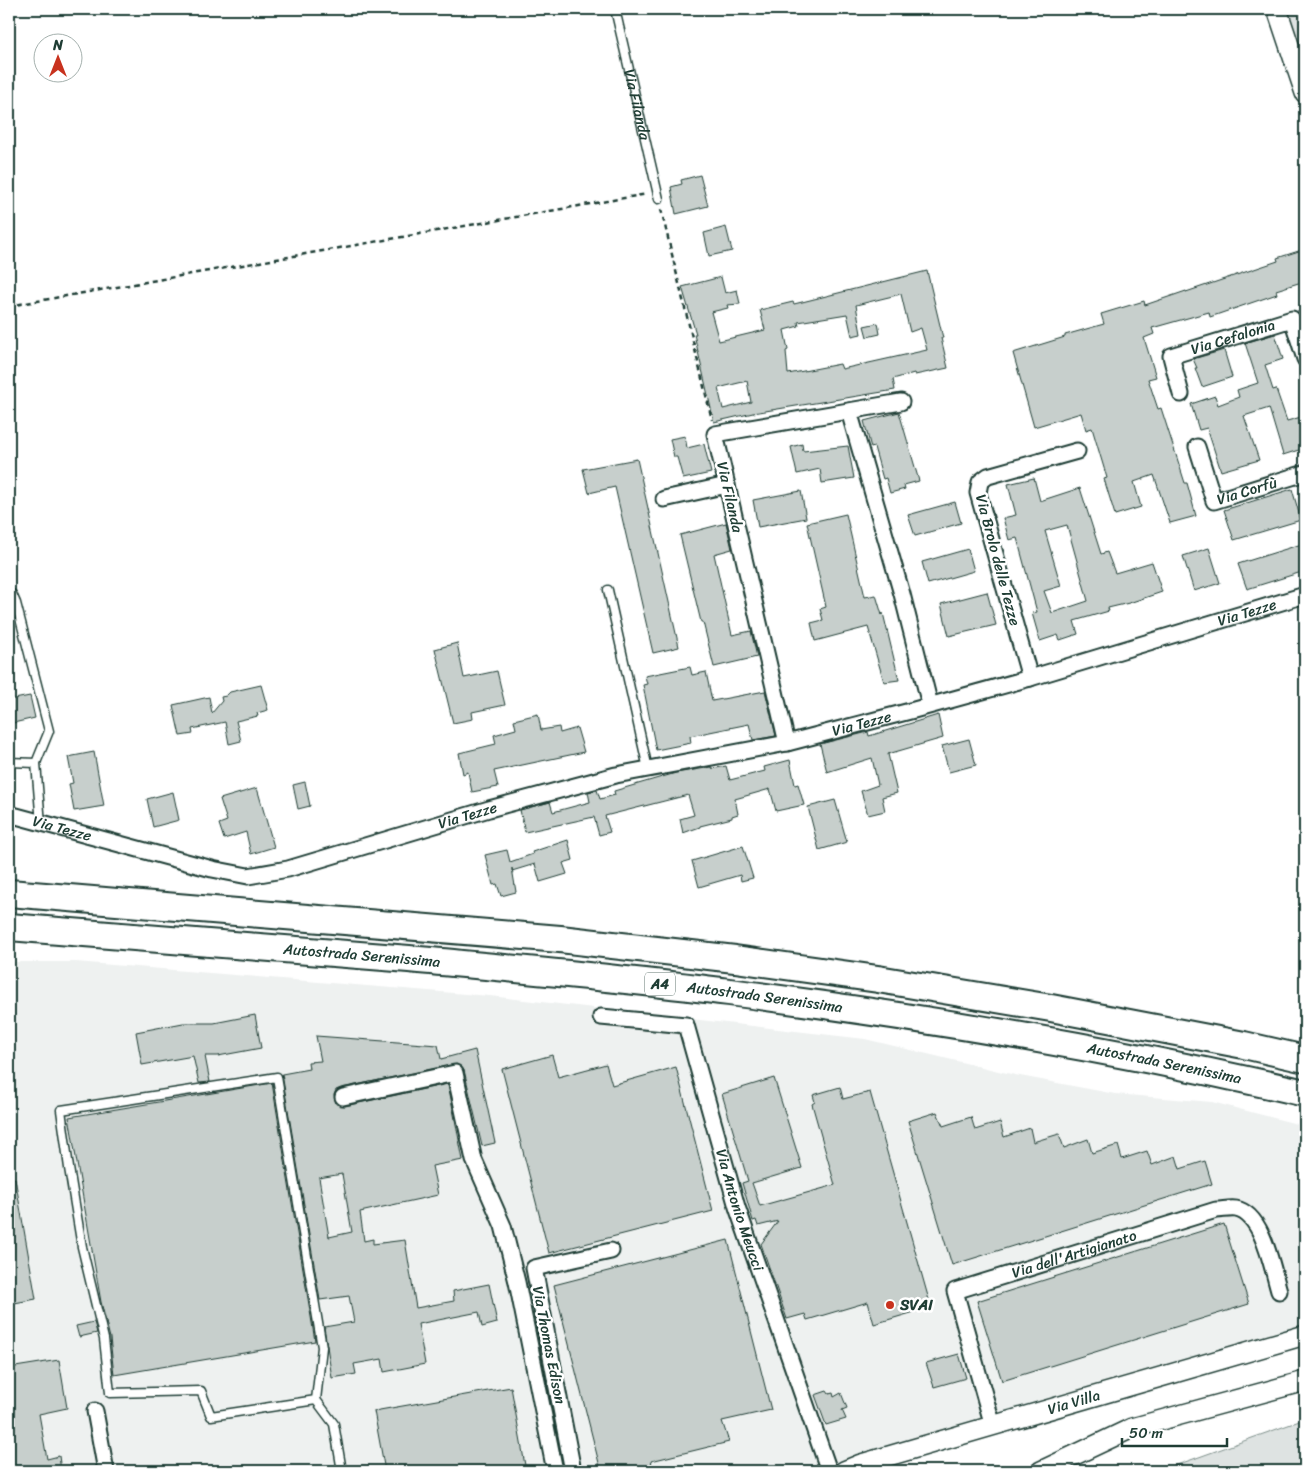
<svg xmlns="http://www.w3.org/2000/svg" width="1314" height="1480" font-family="Sriracha,sans-serif">
<rect width="100%" height="100%" fill="#fff"/>
<filter id="ink" filterUnits="userSpaceOnUse"><feTurbulence type="fractalNoise" baseFrequency=".02" numOctaves="2"/><feDisplacementMap in="SourceGraphic" scale="10" xChannelSelector="R" yChannelSelector="G"/><feConvolveMatrix kernelMatrix="1 2 1 2 8 2 1 2 1" color-interpolation-filters="sRGB"/></filter>
<g filter="url(#ink)">
<polygon fill="#eef1f0" points="9,962 76,962 490,996 865,1039 1015,1075 1115,1094 1212,1102 1305,1126 1305,1330 856,1458 824,1471 9,1471"/>
<g fill="#dee3e2" stroke="#7e908b">
<polygon points="1287,9 1305,9 1305,68"/>
<polygon points="1305,1419 1305,1471 1160,1471"/>
</g>
<g fill="#c7cfcc" stroke="#1f3d34" fill-rule="evenodd">
<polygon points="700,175 708,206 676,214 671,187 682,184 681,180"/>
<polygon points="726,227 732,251 709,256 704,233"/>
<polygon points="1305,249 1305,281 1276,290 1277,294 1210,317 1209,312 1152,328 1154,334 1144,338 1156,377 1148,379 1158,409 1161,408 1185,483 1187,483 1196,516 1170,523 1154,475 1134,482 1141,507 1115,515 1104,479 1107,478 1092,428 1086,430 1081,413 1034,427 1013,353 1065,337 1065,335 1104,324 1101,314 1144,301 1145,305 1186,291 1186,292 1278,261 1277,258"/>
<path d="M927,271L943,338H941L948,368L915,375L914,373L893,379L895,390L753,413L714,422L694,334H696L682,287L721,277L725,293L737,290L740,304L727,305L728,308L711,312L719,341L765,330L760,310L793,302L794,304ZM901,294L910,332L921,328L927,350L842,369L840,364L788,374L786,351L788,350L784,330L799,326L798,322L847,314L852,336L861,334L856,305ZM747,381L751,402L723,409L718,388Z"/>
<polygon points="878,323 880,334 867,337 864,326"/>
<polygon points="1275,334 1283,359 1265,365 1273,390 1276,389 1287,421 1301,417 1305,431 1305,448 1283,455 1269,408 1244,416 1259,460 1221,471 1207,428 1199,430 1191,404 1215,396 1218,405 1239,397 1237,390 1258,383 1245,343"/>
<polygon points="1224,350 1232,377 1202,387 1195,368 1197,368 1193,359"/>
<polygon points="899,412 919,481 904,485 905,489 890,493 886,478 883,479 874,447 871,448 864,421"/>
<polygon points="685,436 687,448 704,444 711,473 683,479 677,457 674,457 670,439"/>
<polygon points="802,444 803,451 848,446 854,478 822,483 820,469 797,474 791,447"/>
<polygon points="637,459 679,647 653,653 615,487 589,493 583,469"/>
<path d="M1034,478L1040,501L1080,488L1101,554L1107,552L1115,573L1152,562L1162,592L1129,603L1108,608L1109,611L1074,621L1078,634L1060,640L1058,635L1040,641L1032,613L1037,612L1017,538L1009,540L1003,518L1016,515L1008,484ZM1067,525L1088,601L1052,613L1044,591L1061,586L1045,531Z"/>
<polygon points="1292,489 1301,520 1234,540 1224,510"/>
<polygon points="801,491 806,518 758,527 753,500"/>
<polygon points="955,502 961,523 915,536 908,515"/>
<polygon points="846,514 865,597 876,595 882,615 883,613 899,680 884,682 868,627 815,641 811,623 823,620 820,609 826,607 807,523"/>
<polygon points="726,523 732,549 714,554 732,635 751,631 757,657 714,667 703,622 701,622 680,535"/>
<polygon points="1305,543 1305,571 1247,589 1238,564"/>
<polygon points="1209,548 1220,583 1194,591 1183,556"/>
<polygon points="968,549 974,571 928,584 922,562"/>
<polygon points="987,592 996,625 949,636 941,604"/>
<polygon points="457,643 464,678 497,671 505,705 472,712 473,719 453,723 435,649"/>
<polygon points="690,667 692,675 706,672 712,701 765,691 776,736 753,740 749,724 690,736 691,743 656,750 643,685 647,684 645,676"/>
<polygon points="261,685 268,710 257,713 258,716 236,721 241,741 229,744 225,722 192,729 193,734 180,736 173,705 209,697 212,713 222,701 221,697 226,696 230,692"/>
<polygon points="30,696 35,718 9,724 9,700"/>
<polygon points="538,714 541,730 559,727 560,733 577,728 584,752 494,771 498,787 472,792 468,772 463,774 459,753 496,744 494,735 516,729 514,720"/>
<polygon points="938,715 943,738 888,754 897,793 882,797 885,811 868,815 861,791 878,785 872,758 827,772 820,744 868,732 869,736"/>
<polygon points="969,739 976,765 949,772 942,746"/>
<polygon points="94,752 104,806 74,811 69,784 73,783 68,757"/>
<polygon points="790,760 795,785 798,784 804,805 776,811 770,789 735,799 738,814 732,816 732,818 700,826 700,827 683,833 680,819 694,815 688,795 605,816 610,832 599,835 594,817 525,832 520,810 550,802 553,812 590,802 588,792 597,790 600,799 615,795 614,791 676,773 712,767 712,769 726,766 730,780 765,771 764,767"/>
<polygon points="305,782 310,806 298,809 293,785"/>
<polygon points="257,788 274,847 251,854 246,832 224,839 219,824 227,821 220,799"/>
<polygon points="173,792 179,820 153,827 147,799"/>
<polygon points="835,800 847,842 819,850 808,807"/>
<polygon points="568,840 573,860 563,863 567,874 540,882 535,864 512,871 512,868 516,892 501,896 497,884 493,885 485,855 507,850 510,862 533,854 532,852"/>
<polygon points="743,846 753,878 741,881 740,875 699,887 692,861"/>
<polygon points="255,1015 261,1048 218,1056 205,1056 210,1082 199,1083 193,1056 142,1065 136,1032 183,1023 214,1023"/>
<path d="M316,1036L438,1045L441,1059L475,1050L495,1143L482,1146L464,1070L457,1064L341,1088L336,1090L334,1095L336,1104L345,1106L448,1084L463,1160L432,1166L438,1195L360,1212L364,1241L373,1239V1244L405,1240L416,1308L454,1301L453,1291L489,1284L497,1323L482,1327L479,1312L418,1324L425,1364L384,1372L382,1359L354,1364L356,1374L332,1378L324,1327L354,1322L349,1296L320,1300L282,1074L309,1069L308,1062L321,1061ZM342,1174L352,1232L329,1237L319,1178Z"/>
<polygon points="552,1055 558,1077 606,1064 612,1085 676,1067 713,1211 549,1253 502,1069"/>
<polygon points="774,1078 802,1168 752,1183 760,1206 835,1185 812,1104 815,1102 813,1095 840,1087 843,1099 870,1092 931,1307 874,1324 868,1302 807,1320 805,1314 787,1319 761,1244 778,1221 758,1226 756,1220 753,1221 742,1183 748,1181 722,1094"/>
<polygon points="272,1083 315,1341 114,1375 110,1338 101,1302 69,1117"/>
<polygon points="937,1112 943,1126 971,1117 975,1130 1000,1122 1004,1137 1030,1128 1033,1142 1059,1134 1064,1148 1088,1139 1092,1153 1118,1145 1122,1159 1147,1151 1152,1165 1176,1156 1180,1169 1205,1161 1212,1184 952,1265 908,1121"/>
<polygon points="15,1178 36,1299 9,1304 9,1179"/>
<polygon points="1224,1224 1249,1304 1002,1381 977,1301"/>
<polygon points="728,1240 771,1410 722,1421 729,1442 651,1461 654,1471 601,1471 554,1285"/>
<polygon points="94,1322 97,1333 79,1337 76,1326"/>
<polygon points="959,1354 966,1378 934,1387 926,1363"/>
<polygon points="59,1360 67,1408 39,1414 47,1459 59,1456 61,1471 9,1471 9,1368"/>
<polygon points="511,1387 526,1471 385,1471 374,1411"/>
<polygon points="827,1391 829,1394 833,1393 834,1397 841,1393 847,1408 842,1410 846,1419 826,1425 815,1395"/>
</g>
<g fill="none" stroke-linecap="round" stroke-linejoin="round">
<g stroke="#1f3d34" stroke-width="11">
<g id="service">
<path id="s1" d="M615,9L659,199"/>
<polyline points="608,590 648,769"/>
<polyline points="9,593 12,594 16,603 49,731 36,763 41,824"/>
<polyline points="9,762 36,763"/>
<polyline points="316,1400 211,1416 201,1391 110,1393 104,1339 82,1247 69,1168 61,1110 277,1077 322,1347 316,1400 334,1424 342,1471"/>
</g>
</g>
<g stroke="#1f3d34" stroke-width="19">
<g id="minor">
<path id="s2" d="M1181,394L1171,356L1292,319L1305,359"/>
<polyline points="849,411 902,594 930,705"/>
<path id="s3" d="M1197,447L1214,501L1305,473"/>
<polyline points="664,499 727,485"/>
<polyline points="1030,678 978,493 980,482 988,476 1077,451"/>
<polyline points="787,743 715,434 901,402"/>
<path id="s4" d="M9,814L212,869L248,876L288,869L489,809L616,775L787,743L914,710L1030,678L1305,595"/>
<path id="s5" d="M601,1017L686,1025L737,1207L829,1471"/>
<polyline points="343,1097 455,1073 474,1160 503,1226 517,1282 555,1471"/>
<polyline points="95,1411 106,1471"/>
<path id="s6" d="M993,1426L955,1291L1216,1210C1222,1210 1230,1208 1236,1209C1263,1214 1272,1268 1279,1291"/>
<polyline points="573,1471 534,1268 611,1251"/>
</g>
</g>
<g stroke="#1f3d34" stroke-width="22">
<g id="tertiary">
<polyline points="1277,9 1305,93"/>
<path id="s7" d="M844,1471L861,1464L1305,1335"/>
<polyline points="1041,1471 1132,1428 1305,1381"/>
</g>
</g>
<g stroke="#1f3d34" stroke-width="30">
<g id="motorway">
<polyline points="9,893 560,939 735,959 878,979 1051,1008 1244,1045 1305,1059"/>
<path id="s8" d="M9,927C142,937 275,948 409,959C516,969 623,978 729,992C923,1017 1115,1049 1305,1093"/>
</g>
</g>
<g stroke="#1f3d34" stroke-width="2.5" stroke-dasharray="5 4" stroke-linecap="butt">
<polyline points="661,209 712,420"/>
<polyline points="9,306 647,194"/>
</g>
<use href="#service" stroke="#fff" stroke-width="8"/>
<use href="#minor" stroke="#fff" stroke-width="15"/>
<use href="#tertiary" stroke="#fff" stroke-width="19"/>
<use href="#motorway" stroke="#fff" stroke-width="26"/>
</g>
</g>
<circle fill="#c8321e" stroke="#fff" stroke-width="2" cx="890" cy="1305" r="5"/>
<g text-anchor="middle" dominant-baseline="central" stroke-width="5" stroke-linejoin="round" paint-order="stroke">
<rect fill="#fff" stroke="#627771" stroke-width="1" x="645" y="972.5" width="30" height="23" rx="4"/>
<g font-size="14" font-weight="bold" fill="#1f3d34">
<text x="660" y="984">A4</text>
</g>
<g font-size="15" fill="#1f3d34" stroke="#fff">
<text stroke="none"><textPath href="#s1" startOffset="98">Via Filanda</textPath></text>
<text stroke="none"><textPath href="#s2" startOffset="104">Via Cefalonia</textPath></text>
<text stroke="none"><textPath href="#s3" startOffset="91">Via Corfù</textPath></text>
<text transform="translate(730 497) rotate(77)">Via Filanda</text>
<text transform="translate(998 560) rotate(75)">Via Brolo delle Tezze</text>
<text stroke="none"><textPath href="#s4" startOffset="1281">Via Tezze</textPath></text>
<text stroke="none"><textPath href="#s4" startOffset="880">Via Tezze</textPath></text>
<text stroke="none"><textPath href="#s4" startOffset="475">Via Tezze</textPath></text>
<text stroke="none"><textPath href="#s4" startOffset="55">Via Tezze</textPath></text>
<text stroke="none"><textPath href="#s8" startOffset="354">Autostrada Serenissima</textPath></text>
<text stroke="none"><textPath href="#s8" startOffset="759">Autostrada Serenissima</textPath></text>
<text stroke="none"><textPath href="#s8" startOffset="1164">Autostrada Serenissima</textPath></text>
<text stroke="none"><textPath href="#s5" startOffset="278">Via Antonio Meucci</textPath></text>
<text stroke="none"><textPath href="#s6" startOffset="265">Via dell'Artigianato</textPath></text>
<text transform="translate(549 1345) rotate(79)">Via Thomas Edison</text>
<text stroke="none"><textPath href="#s7" startOffset="240">Via Villa</textPath></text>
</g>
<g font-size="15" font-weight="bold" fill="#1f3d34" stroke="#fff" text-anchor="start">
<text x="900" y="1305">SVAI</text>
</g>
</g>
<rect width="1314" height="1480" fill="none" stroke="#fff" stroke-width="30"/>
<rect x="15" y="15" width="1284" height="1450" fill="none" stroke="#1f3d34" stroke-width="2" filter="url(#ink)"/>
<g transform="translate(58 58)"><circle r="24" fill="#ffffff" stroke="#a5b1ae"/>
<path d="M0-4L9 19L0 12L-9 19Z" fill="#c8321e"/>
<text y="-8" font-size="14" font-weight="bold" text-anchor="middle" fill="#1f3d34">N</text>
</g>
<path d="M1122 1438v8h105v-8" fill="none" stroke="#1f3d34" stroke-width="2.5"/>
<text x="1129" y="1438" font-size="15" fill="#1f3d34" stroke="#ffffff" stroke-width="4" paint-order="stroke">50 m</text>
</svg>
